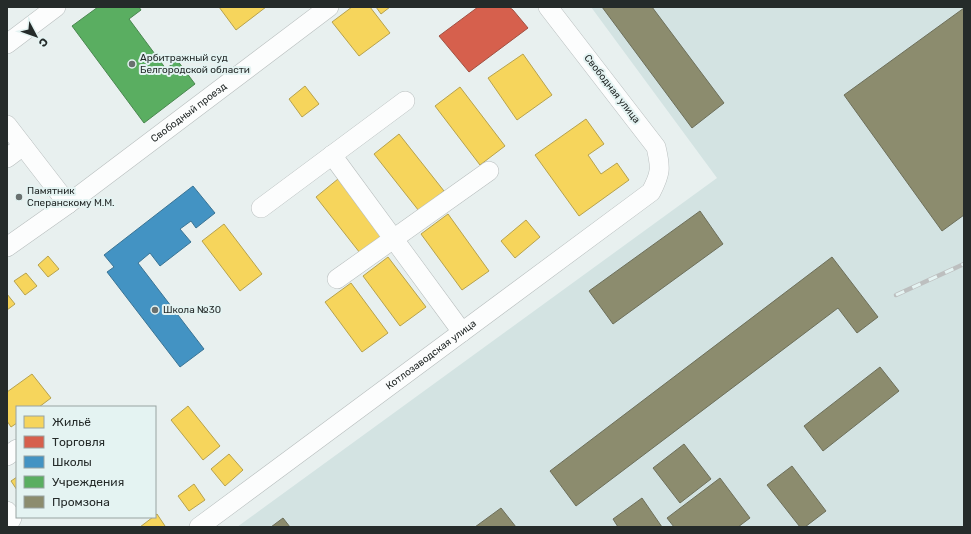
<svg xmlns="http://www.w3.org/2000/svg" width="971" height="534" font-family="Rubik,sans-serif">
<rect width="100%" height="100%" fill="#e8f0ef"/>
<polygon fill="#d3e3e2" points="591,7 964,7 964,527 237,527 717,178"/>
<g fill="#f6d55c" stroke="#b7a24d">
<polygon points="219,7 266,7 236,30"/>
<polygon points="352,7 370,7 390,33 359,56 332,22"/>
<polygon points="376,7 390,7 381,14"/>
<polygon points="523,54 552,95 517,120 488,78"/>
<polygon points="305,86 319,104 302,117 289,99"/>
<polygon points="460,87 505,146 480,165 435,106"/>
<polygon points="586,119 604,144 588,155 601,174 617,163 629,180 579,216 535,155"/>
<polygon points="399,134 444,191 419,211 374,154"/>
<polygon points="338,179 383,236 360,253 316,197"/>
<polygon points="448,214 489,271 462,290 421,234"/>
<polygon points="526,220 540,237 515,258 501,241"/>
<polygon points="224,224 262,274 240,291 202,241"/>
<polygon points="48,256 59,269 48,277 38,265"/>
<polygon points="388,257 426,307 400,326 363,276"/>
<polygon points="26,273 37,286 25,295 14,281"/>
<polygon points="351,283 388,333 362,352 325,302"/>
<polygon points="7,294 15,304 7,310"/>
<polygon points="32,374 51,398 39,407 17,407 17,423 11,427 7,421 7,392"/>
<polygon points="188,406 220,446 203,460 171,420"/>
<polygon points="229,454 243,470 225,486 211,469"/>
<polygon points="17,477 17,490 11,481"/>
<polygon points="194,484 205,500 189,511 178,496"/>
<polygon points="157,514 165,526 164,527 140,527"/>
</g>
<polygon fill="#d6604d" stroke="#a15042" points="478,7 509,7 513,10 528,28 469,72 439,36"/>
<polygon fill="#4393c3" stroke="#3a7495" points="193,186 215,213 196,228 191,221 180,229 191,242 160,266 150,253 138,263 204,349 180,367 107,272 114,267 104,255"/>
<polygon fill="#5aae61" stroke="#4a8750" points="98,7 139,7 141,10 129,19 166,69 177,60 195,84 144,123 72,26"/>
<g fill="#8c8c6e" stroke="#6d6f5a">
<polygon points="602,7 652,7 724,103 692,128"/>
<polygon points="964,8 964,215 942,231 844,95"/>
<polygon points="700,211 723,244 613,324 589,291"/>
<polygon points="832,257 878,317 857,333 838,308 576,506 550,471"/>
<polygon points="880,367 899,391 823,451 804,426"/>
<polygon points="684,444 711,479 680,503 653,468"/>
<polygon points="792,466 826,511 805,527 800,527 767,485"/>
<polygon points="720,478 750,518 738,527 674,527 667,518"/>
<polygon points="642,498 662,527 618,527 613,519"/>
<polygon points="501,508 516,527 475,527"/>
<polygon points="283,518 290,527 271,527"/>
</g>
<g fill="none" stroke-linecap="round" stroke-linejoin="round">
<g stroke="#b8bebe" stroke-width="20">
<g id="minor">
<polyline points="7,44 56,7"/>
<polyline points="7,125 68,204"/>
<polyline points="332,155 462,332"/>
<polyline points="7,158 23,146"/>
<polyline points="261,208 405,101"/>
<path id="s1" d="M7,247L68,204L329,7"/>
<polyline points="337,279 489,171"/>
<polyline points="7,456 17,449"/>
<polyline points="7,511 12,518 7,527"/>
<path id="s2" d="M199,527L651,192C661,173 661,168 656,147L548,7"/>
</g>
</g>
<use href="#minor" stroke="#fcfdfd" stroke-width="19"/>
<g stroke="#bdbfbf" stroke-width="4.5">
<polyline id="rail" points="896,295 964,264"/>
</g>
<use href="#rail" stroke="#e4f3f2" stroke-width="3" stroke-dasharray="9" stroke-linecap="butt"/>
</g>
<g fill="#69706f" stroke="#e4f3f2" stroke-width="1.5">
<circle cx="132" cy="64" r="4"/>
<circle cx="19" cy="197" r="4"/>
<circle cx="155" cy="310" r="4"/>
</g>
<g text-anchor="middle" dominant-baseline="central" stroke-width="4" stroke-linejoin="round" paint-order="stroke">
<g font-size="10" fill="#252b2a" stroke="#e4f3f2" text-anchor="start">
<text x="140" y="58">Арбитражный суд<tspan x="140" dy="12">Белгородской области</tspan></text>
<text x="27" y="191">Памятник<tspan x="27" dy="12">Сперанскому М.М.</tspan></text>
<text x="163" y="310">Школа №30</text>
</g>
<g font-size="10" fill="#252b2a" stroke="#e4f3f2">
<text transform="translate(612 89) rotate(52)">Свободная улица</text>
<text stroke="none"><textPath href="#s1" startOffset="226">Свободный проезд</textPath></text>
<text stroke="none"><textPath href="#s2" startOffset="289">Котлозаводская улица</textPath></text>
</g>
</g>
<rect width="971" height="534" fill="none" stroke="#252b2a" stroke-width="16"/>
<rect x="16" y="406" width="140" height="112" fill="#e4f3f2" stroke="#98a3a2"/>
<rect x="24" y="416" width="20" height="12" fill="#f6d55c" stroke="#98a3a2"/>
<text x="52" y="426" font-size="12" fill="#252b2a">Жильё</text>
<rect x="24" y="436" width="20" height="12" fill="#d6604d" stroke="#98a3a2"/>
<text x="52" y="446" font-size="12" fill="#252b2a">Торговля</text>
<rect x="24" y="456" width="20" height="12" fill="#4393c3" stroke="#98a3a2"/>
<text x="52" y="466" font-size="12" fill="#252b2a">Школы</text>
<rect x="24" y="476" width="20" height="12" fill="#5aae61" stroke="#98a3a2"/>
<text x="52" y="486" font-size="12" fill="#252b2a">Учреждения</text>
<rect x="24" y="496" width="20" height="12" fill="#8c8c6e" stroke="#98a3a2"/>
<text x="52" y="506" font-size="12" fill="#252b2a">Промзона</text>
<g transform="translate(36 36) rotate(131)" stroke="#e4f3f2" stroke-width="3" paint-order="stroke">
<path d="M0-3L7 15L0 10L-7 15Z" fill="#252b2a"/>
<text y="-6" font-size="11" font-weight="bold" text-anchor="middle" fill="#252b2a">С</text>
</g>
</svg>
